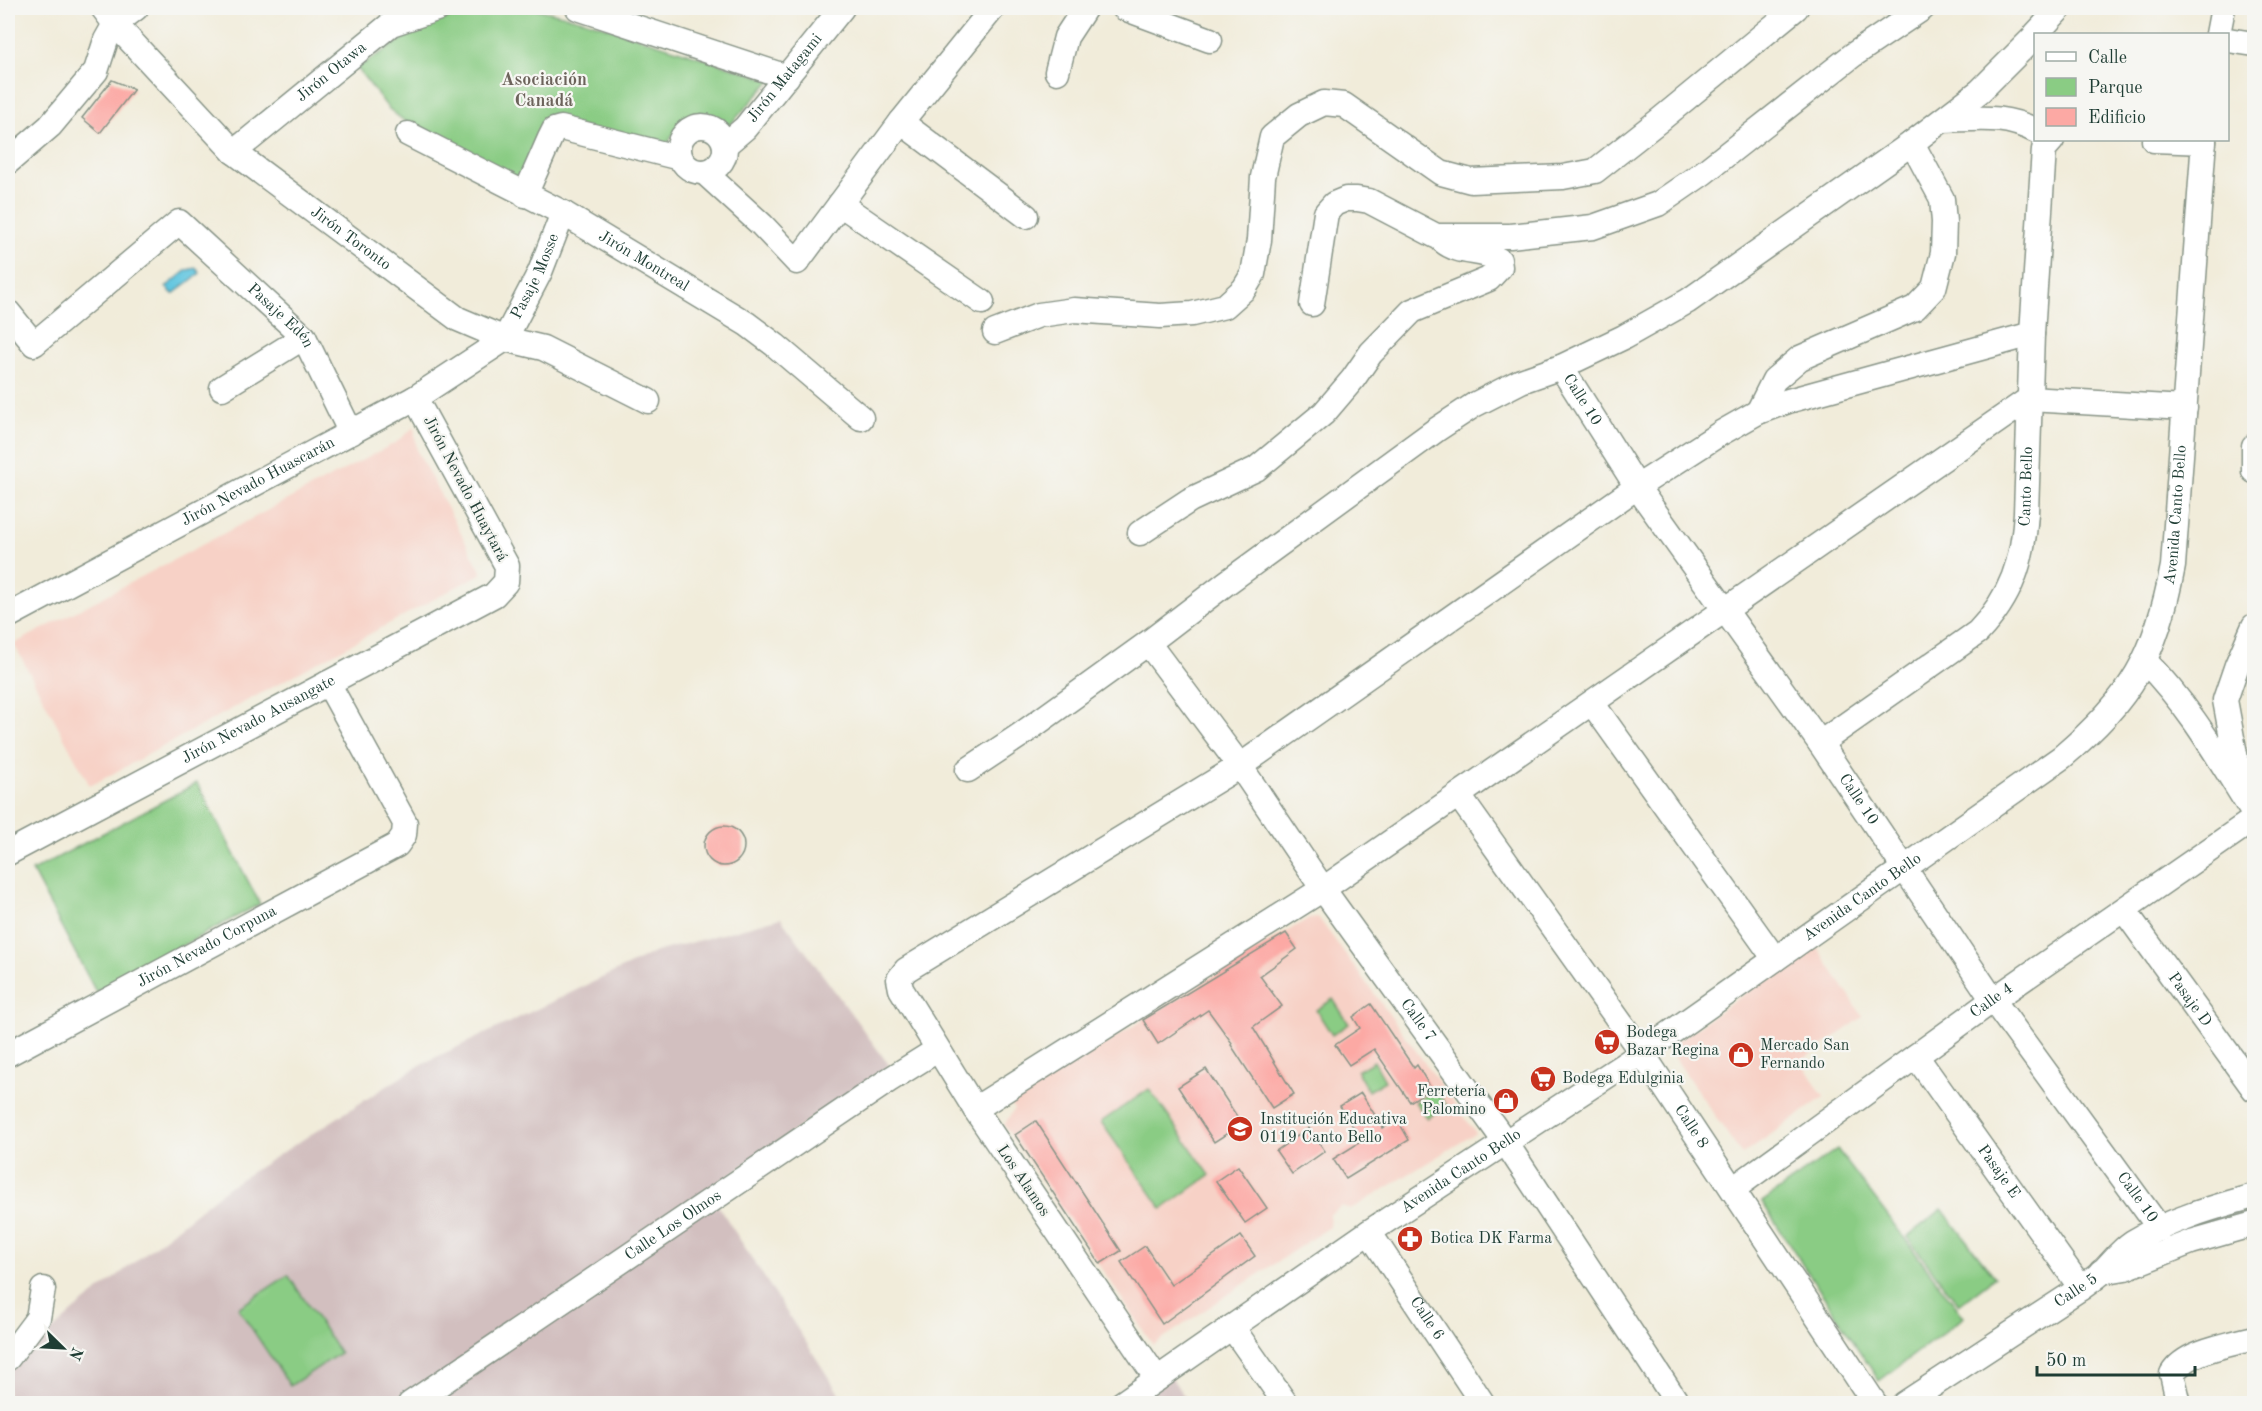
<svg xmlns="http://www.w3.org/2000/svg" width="2262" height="1411" font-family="'Old Standard TT',serif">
<rect width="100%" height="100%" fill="#f6f6f2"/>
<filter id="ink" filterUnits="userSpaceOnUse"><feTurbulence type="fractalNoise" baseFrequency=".0167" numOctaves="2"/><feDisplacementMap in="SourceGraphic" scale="12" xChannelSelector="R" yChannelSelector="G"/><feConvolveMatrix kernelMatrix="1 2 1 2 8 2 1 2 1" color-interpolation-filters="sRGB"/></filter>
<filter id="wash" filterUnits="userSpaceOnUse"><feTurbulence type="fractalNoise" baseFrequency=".008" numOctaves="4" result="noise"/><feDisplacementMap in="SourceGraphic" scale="24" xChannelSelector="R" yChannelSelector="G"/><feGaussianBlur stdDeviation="1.35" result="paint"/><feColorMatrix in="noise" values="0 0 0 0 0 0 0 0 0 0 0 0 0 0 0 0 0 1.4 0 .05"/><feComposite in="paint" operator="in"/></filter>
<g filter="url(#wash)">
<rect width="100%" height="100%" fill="#f1ecda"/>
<g fill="#f7d1c6">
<polygon points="414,427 417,451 482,573 90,786 14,644 397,442"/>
<polygon points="1318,917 1476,1133 1350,1210 1342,1206 1330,1214 1329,1227 1153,1345 1004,1125 1014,1109 1010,1102 1309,918"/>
<polygon points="1815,944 1863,1017 1801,1061 1824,1097 1742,1155 1668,1048"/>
</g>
<g fill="#d2bfbf">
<polygon points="781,918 889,1065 708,1190 845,1403 8,1404 8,1370 76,1309 228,1187 422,1064 656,952"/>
<polygon points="1162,1364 1189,1403 1102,1404"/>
</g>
<g fill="#8acc84" stroke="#54845c" stroke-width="1.5">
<path d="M476,8H532L584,20L771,80L729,126C689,116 688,106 666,147L559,122L522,185L417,131L388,108L357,68L420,28Z"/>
<polygon points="197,783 260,904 96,992 32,871"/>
<polygon points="1333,999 1349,1024 1332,1035 1316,1010"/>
<polygon points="1374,1061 1385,1081 1368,1091 1357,1071"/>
<polygon points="1149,1089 1210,1175 1162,1209 1101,1122"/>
<polygon points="1435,1089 1447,1106 1427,1118 1415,1102"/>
<polygon points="1837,1149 1964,1317 1879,1381 1762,1202"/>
<polygon points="1942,1209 1995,1277 1959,1305 1907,1237"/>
<polygon points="288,1275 340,1353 290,1386 238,1308"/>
</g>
<polygon fill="#62c6e0" stroke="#40828a" stroke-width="1.5" points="196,268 200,273 173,294 166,287 187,270"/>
<g id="blocks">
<g fill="#fca9a4">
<polygon points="112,80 134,89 100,133 82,118"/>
<circle cx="724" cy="846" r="20"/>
<polygon points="1286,933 1297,949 1260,976 1282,1006 1253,1027 1294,1094 1272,1108 1231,1045 1232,1043 1208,1010 1158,1044 1143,1020"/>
<polygon points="1371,1004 1414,1068 1417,1065 1431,1088 1410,1102 1374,1049 1349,1065 1335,1045 1360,1028 1353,1017"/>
<polygon points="1206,1069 1242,1124 1214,1142 1178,1087"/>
<polygon points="1361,1093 1383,1128 1397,1119 1409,1140 1346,1179 1333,1159 1362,1141 1340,1106"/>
<polygon points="1036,1121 1121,1251 1100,1264 1015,1135"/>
<polygon points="1309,1128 1325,1151 1292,1174 1276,1151"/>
<polygon points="1238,1166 1267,1208 1245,1223 1216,1181"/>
<polygon points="1241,1236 1255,1256 1162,1324 1121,1262 1145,1246 1171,1285"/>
</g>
</g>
</g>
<g filter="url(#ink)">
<use href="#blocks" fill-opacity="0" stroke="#889487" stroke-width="1.5"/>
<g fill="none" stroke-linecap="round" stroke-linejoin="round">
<g stroke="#889487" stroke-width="27">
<g id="minor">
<path id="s1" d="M103,8L115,24L234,152L458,319L505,339L543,348L648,401"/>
<polyline points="578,8 787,77"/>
<polyline points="1124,8 1210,40"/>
<polyline points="2036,34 2060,8"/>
<polyline points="2218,34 2223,8"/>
<polyline points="2228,40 2254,44"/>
<polyline points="1057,72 1066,37 1085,8"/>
<path d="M1943,120C1978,119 2004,114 2036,131"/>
<polyline points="901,122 1026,216"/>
<circle cx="702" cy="149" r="23"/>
<path id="s2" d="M408,134L563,213L747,324L775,345L861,418"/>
<polyline points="2154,140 2204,142"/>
<path id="s3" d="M725,145L745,128L842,8"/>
<path id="s4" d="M234,152L391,24L439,8"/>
<polyline points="8,162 50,126 96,71 106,40 115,24 136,8"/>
<polyline points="704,172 762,225 797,262 901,122 993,8"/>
<polyline points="525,195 550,138 554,130 561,128 680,158"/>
<polyline points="840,204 982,302"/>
<polyline points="1312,304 1326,213 1334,204 1346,199 1357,199 1369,201 1436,236 1510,236 1593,227 1658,204 1703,173 1853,55 1923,8"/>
<path id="s5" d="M8,312L34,344L179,222L304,337L351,433"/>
<polyline points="995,332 1039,315 1074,310 1160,316 1192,314 1225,306 1244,289 1253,274 1259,240 1263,177 1272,137 1299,115 1324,103 1344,105 1441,173 1471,181 1563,177 1595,171 1661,119 1796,8"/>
<path id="s6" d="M1561,367L1637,487L1820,743L1993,1000L2160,1229"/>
<polyline points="222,388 304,337"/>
<polyline points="1758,412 1774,380 1800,358 1915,308 1934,288 1943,253 1944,222 1942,199 1912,143"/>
<polyline points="2254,446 2254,471"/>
<path d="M1140,533L1190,500L1256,469L1324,413L1353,379L1371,353L1412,311L1489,279L1500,267L1499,260C1481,249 1460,255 1443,241"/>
<path id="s7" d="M8,616L415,398L505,339L540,272L563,213"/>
<path id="s8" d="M1148,643L1240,766L1323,889L1506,1143L1678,1404"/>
<path d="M2145,661C2192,709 2219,759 2254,814"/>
<polyline points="1592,703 1775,959"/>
<path id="s9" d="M1820,743L1978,632C2012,596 2023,561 2026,513L2032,334L2044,149L2052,140"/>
<polyline points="968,770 1019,736 1148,643 1225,584 1436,430 1474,405 1521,381 1561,367 1624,337 1688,301 1912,143 1980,91 2036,35"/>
<polyline points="2240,781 2225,700 2237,665 2254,626"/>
<path id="s10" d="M1459,796L1642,1053L1875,1404"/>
<path id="s11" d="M8,853L494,595L506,582L507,566L415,398"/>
<path id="s12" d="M2124,910L2254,1089"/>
<path id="s13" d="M8,1054L397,845L404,835L405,823L328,683"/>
<path id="s14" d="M1916,1056L2081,1288"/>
<polyline points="975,1109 1323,889 2029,399 2185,408"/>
<path id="s15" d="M1733,1189L1993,1000L2254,819"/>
<path id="s16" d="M1369,1232L1483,1404"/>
<polyline points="2101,1272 2125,1268 2191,1242 2254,1224"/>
<polyline points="1232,1327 1286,1404"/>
<polyline points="8,1358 38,1318 43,1289"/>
<polyline points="1157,1379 975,1109 901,989 899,979 906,970 1240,766 1637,487 1721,433 1758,412 1788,401 2032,334"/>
<path id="s17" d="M410,1404L889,1080L937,1050"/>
<path id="s18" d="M1121,1404L1369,1232L1642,1053L2062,757C2132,698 2156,656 2173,566L2204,140"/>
<path id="s19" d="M1904,1404L2081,1288C2088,1283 2096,1278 2103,1271C2113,1261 2121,1250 2133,1242C2169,1220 2214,1207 2254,1196"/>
<path d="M2179,1404L2172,1374C2185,1351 2229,1345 2254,1338"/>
</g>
</g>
<use href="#minor" stroke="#fff" stroke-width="24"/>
</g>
</g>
<defs>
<g id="supermarket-disc" transform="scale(1.35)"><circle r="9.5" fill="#c8321e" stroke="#f6f6f2"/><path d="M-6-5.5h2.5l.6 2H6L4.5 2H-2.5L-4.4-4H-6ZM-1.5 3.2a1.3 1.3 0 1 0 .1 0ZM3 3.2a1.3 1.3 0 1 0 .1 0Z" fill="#fff"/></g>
<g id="shop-disc" transform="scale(1.35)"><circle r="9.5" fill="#c8321e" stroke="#f6f6f2"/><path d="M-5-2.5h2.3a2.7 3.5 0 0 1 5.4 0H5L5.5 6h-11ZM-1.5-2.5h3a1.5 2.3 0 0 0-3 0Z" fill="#fff"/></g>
<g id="school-disc" transform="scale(1.35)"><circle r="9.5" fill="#c8321e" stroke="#f6f6f2"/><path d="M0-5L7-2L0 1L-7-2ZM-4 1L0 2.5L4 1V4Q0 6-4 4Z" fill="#fff"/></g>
<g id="pharmacy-disc" transform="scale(1.35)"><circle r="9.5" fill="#c8321e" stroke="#f6f6f2"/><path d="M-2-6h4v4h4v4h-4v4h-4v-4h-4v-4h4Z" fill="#fff"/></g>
</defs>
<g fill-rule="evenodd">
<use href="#supermarket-disc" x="1607" y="1042"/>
<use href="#shop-disc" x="1741" y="1055"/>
<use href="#supermarket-disc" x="1543" y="1079"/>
<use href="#shop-disc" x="1506" y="1101"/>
<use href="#school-disc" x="1240" y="1129"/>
<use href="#pharmacy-disc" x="1410" y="1239"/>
</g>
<g text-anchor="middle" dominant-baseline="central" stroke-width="4.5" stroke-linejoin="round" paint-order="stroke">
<g font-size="16" fill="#1f3d34" stroke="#f6f6f2">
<text stroke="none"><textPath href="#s4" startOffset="126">Jirón Otawa</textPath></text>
<text stroke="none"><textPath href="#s3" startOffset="90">Jirón Matagami</textPath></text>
<text stroke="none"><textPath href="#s1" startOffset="340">Jirón Toronto</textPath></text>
<text stroke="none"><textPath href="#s2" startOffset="268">Jirón Montreal</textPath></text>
<text stroke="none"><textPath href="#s7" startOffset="639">Pasaje Mosse</textPath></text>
<text stroke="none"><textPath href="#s5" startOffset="369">Pasaje Edén</textPath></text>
<text stroke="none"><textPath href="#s6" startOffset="39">Calle 10</textPath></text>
<text stroke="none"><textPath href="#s7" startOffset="284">Jirón Nevado Huascarán</textPath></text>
<text stroke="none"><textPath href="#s9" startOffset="351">Canto Bello</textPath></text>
<text transform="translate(465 489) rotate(62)">Jirón Nevado Huaytará</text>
<text stroke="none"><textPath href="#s18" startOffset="1420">Avenida Canto Bello</textPath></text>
<text stroke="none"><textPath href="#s11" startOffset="284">Jirón Nevado Ausangate</textPath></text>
<text stroke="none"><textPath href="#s6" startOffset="525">Calle 10</textPath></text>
<text stroke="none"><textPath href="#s18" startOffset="898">Avenida Canto Bello</textPath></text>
<text stroke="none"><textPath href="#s13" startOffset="226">Jirón Nevado Corpuna</textPath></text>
<text stroke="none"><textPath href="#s12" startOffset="111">Pasaje D</textPath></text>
<text stroke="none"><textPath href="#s15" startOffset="320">Calle 4</textPath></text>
<text stroke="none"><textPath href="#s8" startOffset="464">Calle 7</textPath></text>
<text stroke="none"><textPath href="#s10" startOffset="404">Calle 8</textPath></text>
<text stroke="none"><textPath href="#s18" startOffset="412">Avenida Canto Bello</textPath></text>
<text stroke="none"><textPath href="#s14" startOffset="142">Pasaje E</textPath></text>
<text transform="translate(1023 1181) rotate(56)">Los Alamos</text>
<text stroke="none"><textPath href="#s6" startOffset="1011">Calle 10</textPath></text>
<text stroke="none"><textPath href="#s17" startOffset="318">Calle Los Olmos</textPath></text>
<text stroke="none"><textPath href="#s19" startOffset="206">Calle 5</textPath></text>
<text stroke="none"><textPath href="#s16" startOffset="104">Calle 6</textPath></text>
</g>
<g font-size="16" fill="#1f3d34" stroke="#f6f6f2" text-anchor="start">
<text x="1626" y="1033">Bodega<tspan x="1626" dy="18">Bazar Regina</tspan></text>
<text x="1760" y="1046">Mercado San<tspan x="1760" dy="18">Fernando</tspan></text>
<text x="1562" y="1079">Bodega Edulginia</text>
<text x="1486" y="1092" text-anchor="end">Ferretería<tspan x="1486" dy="18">Palomino</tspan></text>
<text x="1260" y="1120">Institución Educativa<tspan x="1260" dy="18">0119 Canto Bello</tspan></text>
<text x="1430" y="1239">Botica DK Farma</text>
</g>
<g font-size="18" font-weight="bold" fill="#6c635b" stroke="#f6f6f2">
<text x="544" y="80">Asociación<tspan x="544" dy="21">Canadá</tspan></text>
</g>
</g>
<rect width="2262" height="1411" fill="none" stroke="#f6f6f2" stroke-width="30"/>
<rect x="2034" y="33" width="195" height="108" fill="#f6f6f2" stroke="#a0aca6" stroke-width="1.5"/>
<rect x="2046" y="52" width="30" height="9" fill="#ffffff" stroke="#a0aca6" stroke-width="1.5"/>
<text x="2088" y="63" font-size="18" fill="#1f3d34">Calle</text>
<rect x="2046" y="78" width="30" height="18" fill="#8acc84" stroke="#a0aca6" stroke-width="1.5"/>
<text x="2088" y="93" font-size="18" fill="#1f3d34">Parque</text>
<rect x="2046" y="108" width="30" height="18" fill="#fca9a4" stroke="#a0aca6" stroke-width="1.5"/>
<text x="2088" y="123" font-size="18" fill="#1f3d34">Edificio</text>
<g transform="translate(63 1348) rotate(114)" stroke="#f6f6f2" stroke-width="4.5" paint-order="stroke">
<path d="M0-4.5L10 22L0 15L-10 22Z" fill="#1f3d34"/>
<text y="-9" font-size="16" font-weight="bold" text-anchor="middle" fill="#1f3d34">N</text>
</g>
<path d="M2037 1366v9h158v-9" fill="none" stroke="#1f3d34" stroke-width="3"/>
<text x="2046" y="1366" font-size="18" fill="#1f3d34" stroke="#f6f6f2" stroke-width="4.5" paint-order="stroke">50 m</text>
</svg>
